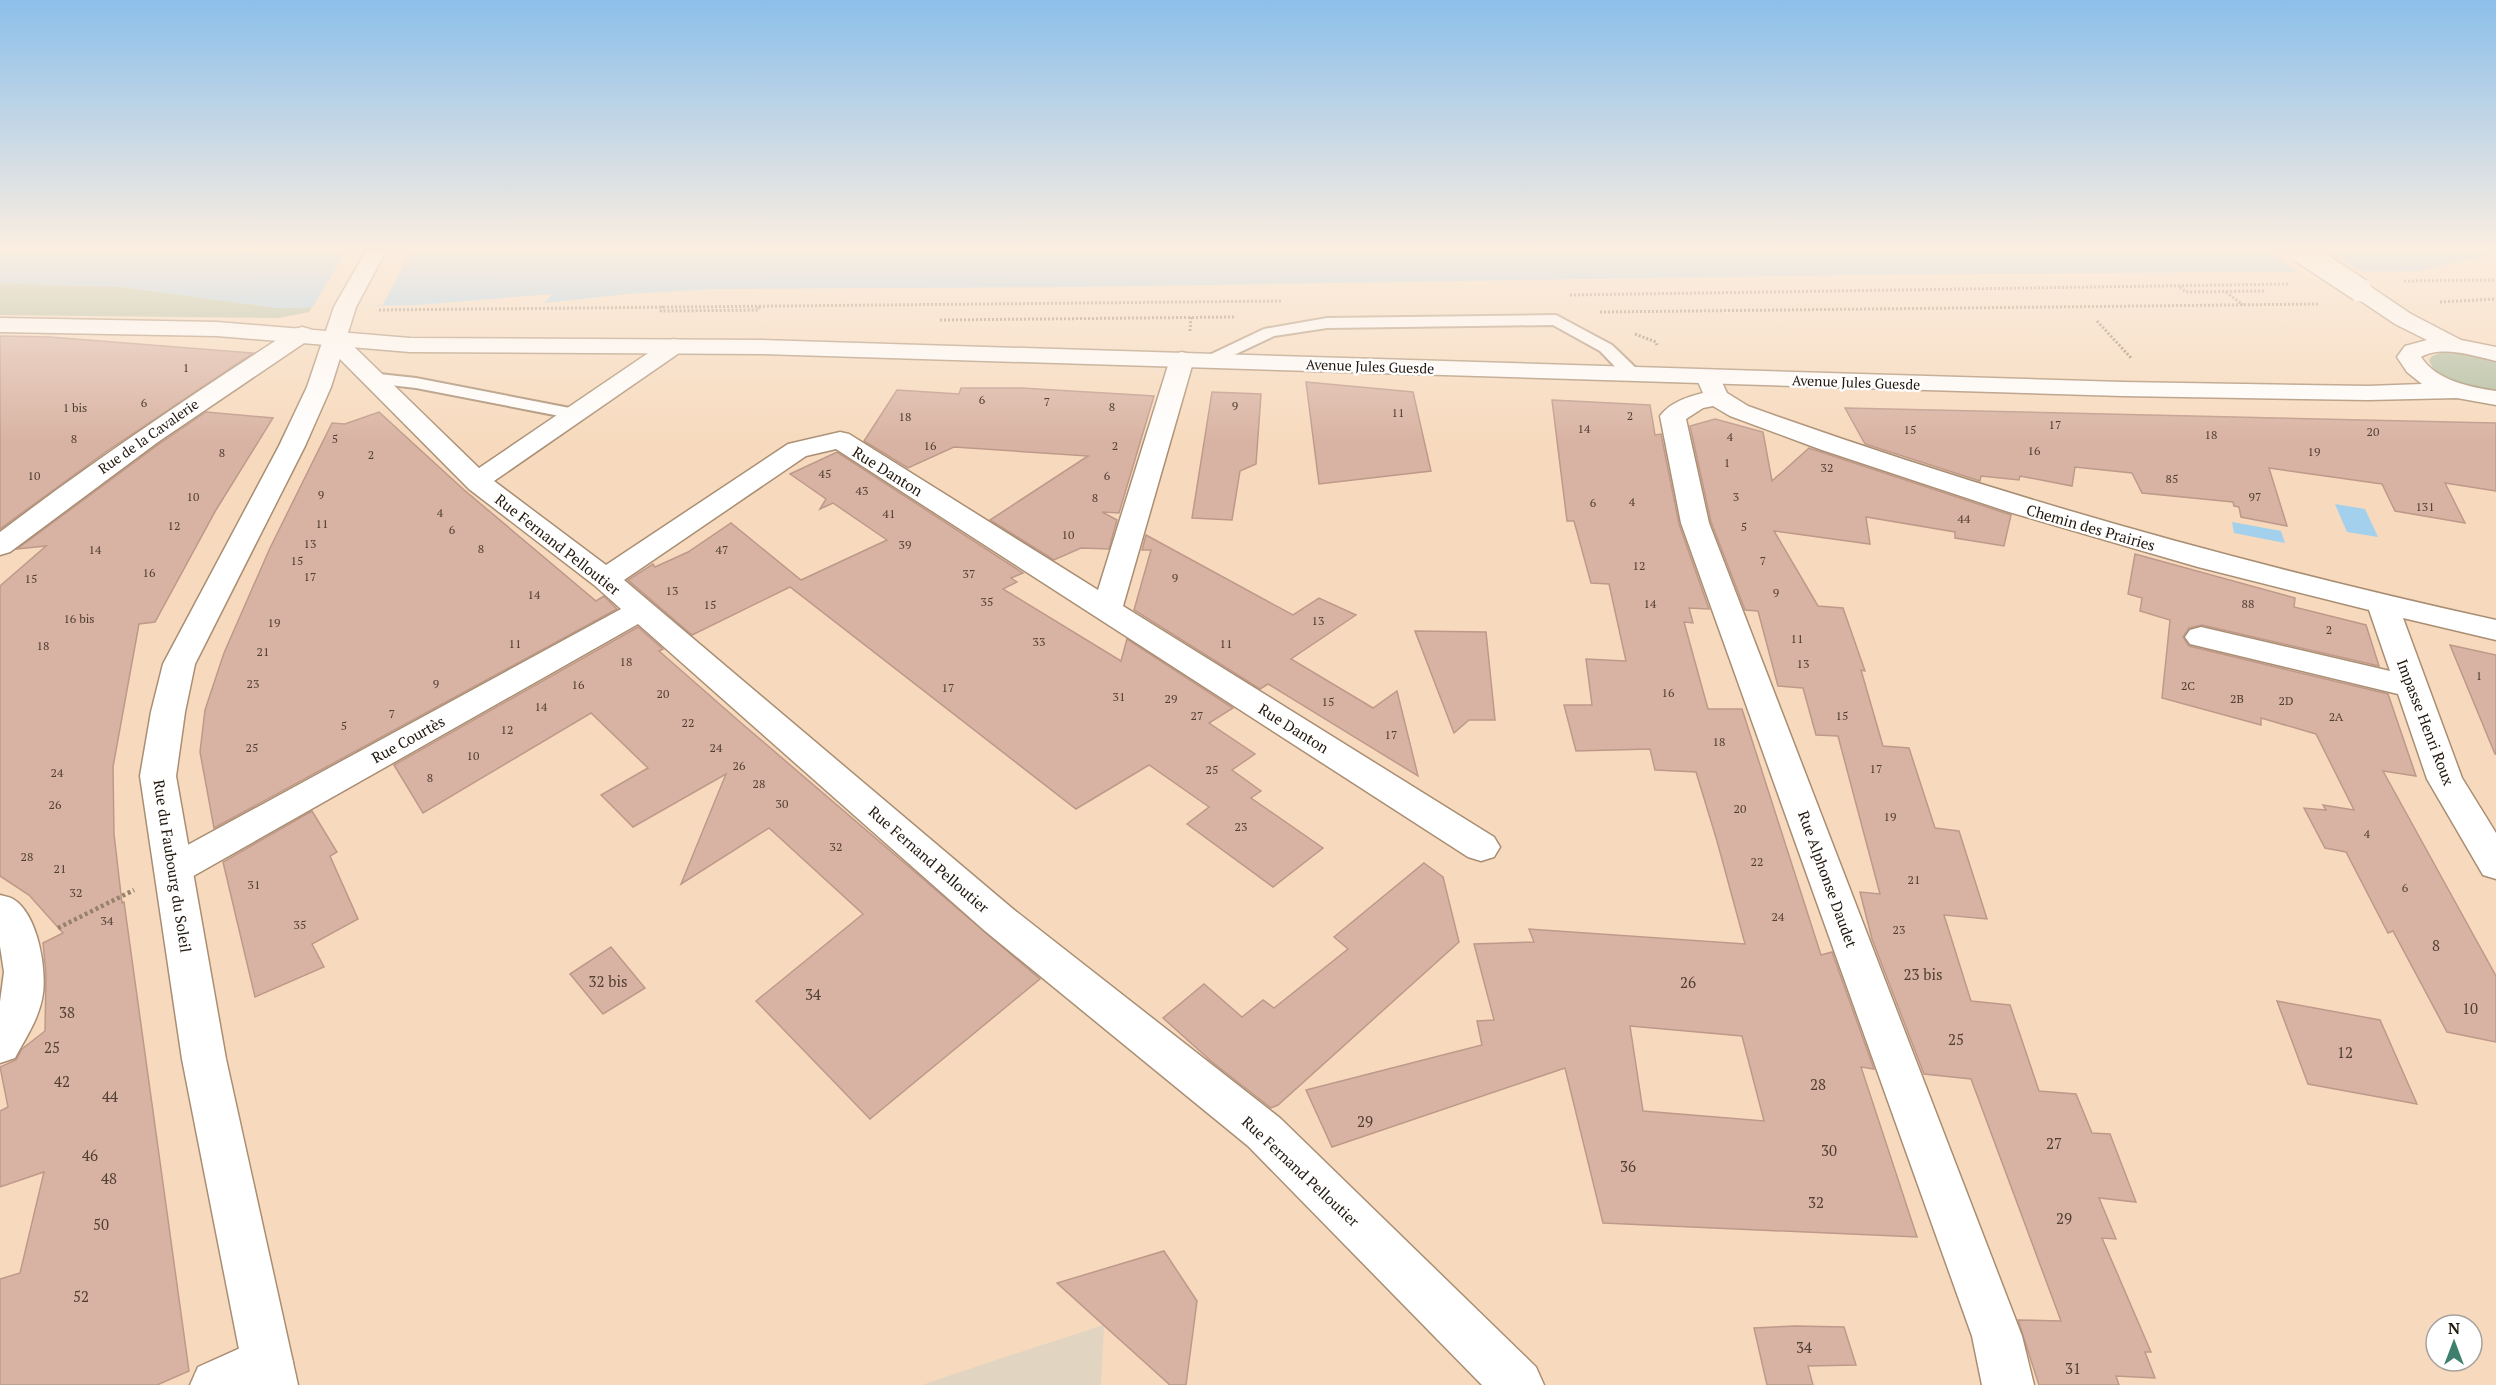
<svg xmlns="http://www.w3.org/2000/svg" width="2496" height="1385" font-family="'PT Serif',serif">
<rect width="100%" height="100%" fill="#f7dabd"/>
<polygon fill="#e1d4c0" points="1104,1325 1101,1385 922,1385 999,1359"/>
<g fill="#aebc9f">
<polygon points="0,283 121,287 278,308 312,307 309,312 279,318 0,315"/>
<path d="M2440,353L2467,354L2496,362V390C2476,387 2436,383 2429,360L2432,356Z"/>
</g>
<g fill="#a3d0ec">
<polygon points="0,251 2494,251 2492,254 2418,271 1908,274 1074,287 714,289 627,294 544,303 552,294 417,305 278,308 121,287 0,283"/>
<polygon points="2335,504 2365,509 2378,537 2347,532"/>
<polygon points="2232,522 2281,531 2285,543 2234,533"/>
</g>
<g fill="#f7dabd">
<polygon points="346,251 411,251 383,305 311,310"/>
<polygon points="2268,251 2329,251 2365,274 2301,275"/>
</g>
<g fill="#d8b2a2" stroke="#be998a" stroke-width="1.5" fill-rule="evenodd">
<polygon points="0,336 50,337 253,353 107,451 0,529"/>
<polygon points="1306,382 1413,392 1431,471 1319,484"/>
<polygon points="961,388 1021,388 1154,396 1119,513 1102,512 1117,520 1109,549 1081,548 1054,560 990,520 1088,456 954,447 908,468 864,441 897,390 959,394"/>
<polygon points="1212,392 1261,394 1256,464 1240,471 1232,520 1192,518"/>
<path d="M1552,400L1650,405L1655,435L1661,434L1679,524L1709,609L1689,608L1693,623L1684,622L1708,709H1742L1821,955L1832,952L1874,1069L1861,1067L1917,1237L1603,1223L1565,1068L1332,1147L1306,1090L1482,1045L1477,1021L1494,1020L1474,944L1534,942L1529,929L1745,944L1717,841L1696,772L1655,770L1650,749L1576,751L1564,705H1592L1586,659L1626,661L1609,584L1591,583L1574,521H1567ZM1630,1026L1742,1036L1764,1121L1643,1111Z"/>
<polygon points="1845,408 2496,423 2496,491 2445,483 2465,523 2395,511 2382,484 2269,468 2287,526 2241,517 2239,507 2234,506 2233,502 2142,493 2132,473 2075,467 2072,486 2020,476 2019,480 1981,476 1980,481 1865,444"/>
<polygon points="206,412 273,418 216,510 155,622 139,624 113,767 114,834 122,903 124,902 189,1371 157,1385 0,1385 0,1279 20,1273 44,1172 0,1187 0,1111 8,1107 0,1067 16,1060 22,1049 45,1031 46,974 43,943 63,933 29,895 0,876 0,586 46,546 17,549 159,444"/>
<polygon points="379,412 463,489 596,601 604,596 617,609 214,828 200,752 205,710 224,653 270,548 332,423 345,424"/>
<polygon points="1715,419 1763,432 1772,481 1809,448 2011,515 2004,546 1955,538 1955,532 1866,517 1870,544 1774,531 1818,606 1843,608 1865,671 1861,670 1883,746 1909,748 1935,828 1959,831 1987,919 1944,915 1971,1001 2010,1005 2039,1091 2076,1094 2092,1133 2110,1134 2136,1202 2099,1198 2116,1239 2102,1238 2151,1352 2145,1352 2155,1378 2116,1376 2119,1385 2039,1385 2018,1320 2061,1321 1971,1079 1924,1074 1872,939 1860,892 1880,894 1838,736 1816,735 1803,688 1778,686 1758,611 1745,610 1711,522 1690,426"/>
<polygon points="837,452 1023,573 1011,578 1017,582 1003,589 1121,661 1127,639 1233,708 1209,723 1255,754 1232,770 1261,791 1251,798 1323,848 1273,887 1187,824 1209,807 1149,765 1076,809 790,587 692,635 628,580 653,564 655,567 688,552 731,523 801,580 887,540 833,503 820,509 826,499 790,474"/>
<polygon points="1146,535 1293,615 1319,598 1356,615 1291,659 1373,708 1397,691 1418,776 1268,684 1260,689 1134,610 1151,550 1142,550"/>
<polygon points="2135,554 2295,598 2294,607 2366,625 2379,666 2202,625 2189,628 2183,637 2189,646 2388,694 2416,776 2383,771 2496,976 2496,1042 2447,1032 2393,931 2388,933 2346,852 2325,848 2304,808 2326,810 2323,805 2354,810 2316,734 2261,718 2261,725 2162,698 2170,620 2140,611 2142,598 2128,594"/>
<polygon points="638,627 663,649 659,651 740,722 1040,979 870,1119 756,1001 863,914 769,828 681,884 726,774 633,827 601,795 648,768 591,713 423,813 394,765"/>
<polygon points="1415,631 1486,632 1495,720 1469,720 1454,733"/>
<polygon points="2450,645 2496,655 2496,754 2495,754"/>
<polygon points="312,811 337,852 330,856 358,919 312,944 324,967 255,997 223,862"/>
<polygon points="1424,863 1443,877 1459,942 1278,1105 1271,1108 1212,1062 1163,1018 1204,984 1242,1017 1263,1000 1274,1008 1348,949 1334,937"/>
<polygon points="611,947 645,988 603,1014 570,974"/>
<polygon points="2277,1001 2380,1020 2417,1104 2308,1084"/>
<polygon points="1164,1251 1197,1301 1186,1385 1170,1385 1057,1283"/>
<polygon points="1796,1326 1844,1327 1856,1365 1808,1366 1813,1385 1767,1385 1754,1328"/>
</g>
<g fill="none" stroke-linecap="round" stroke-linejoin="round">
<g stroke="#a98e73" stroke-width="4">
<g id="lane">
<polygon points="1556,315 1612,345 1639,371 1641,375 1639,379 1627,379 1600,351 1553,325 1327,328 1274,336 1217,363 1205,363 1203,360 1205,357 1264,329 1327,318"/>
<polygon points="370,373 416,378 575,409 581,410 584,414 581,418 575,419 416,388 364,382 362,378"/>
</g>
</g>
<g stroke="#a98e73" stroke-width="3">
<g id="street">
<path d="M302,327L310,329L314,334L310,339L158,442L10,552L0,555V532C95,460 194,393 294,329Z"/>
<polygon points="333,332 341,334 479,468 666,341 674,339 682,341 686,346 682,351 494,481 606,565 788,444 840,432 849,434 1098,590 1170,359 1174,354 1182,352 1190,354 1194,359 1123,606 1494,837 1500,847 1494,857 1481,861 1468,857 836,449 806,456 624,580 1013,909 1280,1118 1536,1367 1544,1385 1482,1385 1248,1146 985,931 638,624 188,879 175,883 162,879 156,869 162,859 621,609 594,585 469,489 325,344 321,339 325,334"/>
<path d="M1708,370L1717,372L1727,393L1748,406C1993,494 2242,564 2496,620V640L2403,618L2462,778L2496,833V879L2483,875L2427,779L2398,694L2190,644L2185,637L2190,630L2201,627L2390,671L2369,610L2198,567L2009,512L1822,450L1730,416L1713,406L1703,408L1686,419L1709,523L2022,1336L2034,1385H1982L1972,1336L1681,523L1660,416C1670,402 1688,397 1703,393L1696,377L1699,372Z"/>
<path d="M0,895C4,896 10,897 13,899C38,914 48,972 42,999C38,1020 25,1039 15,1058L0,1063V1002L4,972L0,946Z"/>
<polygon points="267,1336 285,1344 293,1362 285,1380 275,1385 190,1385 198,1367"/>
</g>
</g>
<g stroke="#a98e73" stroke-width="3">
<path id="secondary" d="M2360,283L2368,285L2411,314L2461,340L2496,347V361C2474,356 2442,345 2421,357C2437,381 2470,387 2496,391V405L2457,398L2368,400L2122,396L761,354L410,352L217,336L0,332V318L217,322L410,338L761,340L2122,382L2368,386L2422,384L2407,372L2397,357L2405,346L2427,340L2395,324L2352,295L2349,290L2352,285Z"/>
</g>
<g stroke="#a98e73" stroke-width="3">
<polygon id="primary" points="366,251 386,251 356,307 331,387 305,446 195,664 185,712 176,776 226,1059 298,1385 246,1385 182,1059 140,776 151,712 163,664 279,446 307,387 334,307"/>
</g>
<g stroke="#95816c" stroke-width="3" stroke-dasharray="2 2" stroke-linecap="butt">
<polyline points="2404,281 2496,280"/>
<polyline points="2180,287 2186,292 2264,291"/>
<polyline points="2226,292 2243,305"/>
<polyline points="1570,295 2288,284"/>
<polyline points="2440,302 2496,299"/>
<polyline points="663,306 661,311 758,310 760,306"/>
<polyline points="379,310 1283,301"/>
<polyline points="1600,312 2318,304"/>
<polyline points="940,320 1235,317"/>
<polyline points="2097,321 2132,359"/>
<polyline points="1190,331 1191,317"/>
<polyline points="1635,334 1656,342 1657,345"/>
</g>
<polyline stroke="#95816c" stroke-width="4.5" stroke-dasharray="3 3" stroke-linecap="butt" points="58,928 134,890"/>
<use href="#lane" fill="#fff" fill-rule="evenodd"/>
<use href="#street" fill="#fff" fill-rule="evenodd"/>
<use href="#secondary" fill="#fff" fill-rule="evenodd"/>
<use href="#primary" fill="#fff" fill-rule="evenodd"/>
<g stroke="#a98e73" stroke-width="26" stroke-linecap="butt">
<polyline id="secondary-bridge" points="2301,251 2360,290"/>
</g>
<use href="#secondary-bridge" stroke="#fff" stroke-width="23"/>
</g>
<linearGradient id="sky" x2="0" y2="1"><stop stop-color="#8cbfea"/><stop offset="0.56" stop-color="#fbeee1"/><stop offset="1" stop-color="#fbeee1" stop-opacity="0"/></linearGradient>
<rect width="2496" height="445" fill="url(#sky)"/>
<g text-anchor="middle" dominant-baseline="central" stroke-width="5" stroke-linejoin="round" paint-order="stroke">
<g font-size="12" fill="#4f3e32">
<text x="186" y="367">1</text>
<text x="982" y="399">6</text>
<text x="1047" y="401">7</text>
<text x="144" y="402">6</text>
<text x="1235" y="405">9</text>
<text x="1112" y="406">8</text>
<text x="75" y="407">1 bis</text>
<text x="1398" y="412">11</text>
<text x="1630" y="415">2</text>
<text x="905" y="416">18</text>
<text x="2055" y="424">17</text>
<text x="1584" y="428">14</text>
<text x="1910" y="429">15</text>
<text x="2373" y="431">20</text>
<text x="2211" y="434">18</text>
<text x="1730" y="436">4</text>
<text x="74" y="438">8</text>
<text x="335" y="438">5</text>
<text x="930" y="445">16</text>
<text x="1115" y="445">2</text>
<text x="2034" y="450">16</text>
<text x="2314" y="451">19</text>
<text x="222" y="452">8</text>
<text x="371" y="454">2</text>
<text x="1727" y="462">1</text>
<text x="1827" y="467">32</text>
<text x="825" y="473">45</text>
<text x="34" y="475">10</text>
<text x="1107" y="475">6</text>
<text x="2172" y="478">85</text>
<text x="862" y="490">43</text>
<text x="321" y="494">9</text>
<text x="193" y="496">10</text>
<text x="1736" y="496">3</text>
<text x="2255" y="496">97</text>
<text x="1095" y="497">8</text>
<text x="1632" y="501">4</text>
<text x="1593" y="502">6</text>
<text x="2425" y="506">131</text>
<text x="440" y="512">4</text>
<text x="889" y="513">41</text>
<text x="1964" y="518">44</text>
<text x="322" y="523">11</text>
<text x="174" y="525">12</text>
<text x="1744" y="526">5</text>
<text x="452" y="529">6</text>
<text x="1068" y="534">10</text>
<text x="310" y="543">13</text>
<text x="905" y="544">39</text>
<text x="481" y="548">8</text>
<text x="95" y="549">14</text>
<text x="722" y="549">47</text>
<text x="297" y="560">15</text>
<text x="1763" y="560">7</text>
<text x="1639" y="565">12</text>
<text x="149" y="572">16</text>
<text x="969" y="573">37</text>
<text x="310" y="576">17</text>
<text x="1175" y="577">9</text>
<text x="31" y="578">15</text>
<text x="672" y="590">13</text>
<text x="1776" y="592">9</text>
<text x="534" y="594">14</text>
<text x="987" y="601">35</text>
<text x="1650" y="603">14</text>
<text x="2248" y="603">88</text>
<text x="710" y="604">15</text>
<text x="79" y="618">16 bis</text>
<text x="1318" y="620">13</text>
<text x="274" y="622">19</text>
<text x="2329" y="629">2</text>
<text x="1797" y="638">11</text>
<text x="1039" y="641">33</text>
<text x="515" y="643">11</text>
<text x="1226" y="643">11</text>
<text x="43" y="645">18</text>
<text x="263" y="651">21</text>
<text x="626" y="661">18</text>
<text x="1803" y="663">13</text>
<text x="2479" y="675">1</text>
<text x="253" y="683">23</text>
<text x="436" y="683">9</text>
<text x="578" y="684">16</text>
<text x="2188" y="685">2C</text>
<text x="948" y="687">17</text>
<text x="1668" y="692">16</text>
<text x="663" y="693">20</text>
<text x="1119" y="696">31</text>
<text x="1171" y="698">29</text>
<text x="2237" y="698">2B</text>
<text x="2286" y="700">2D</text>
<text x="1328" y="701">15</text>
<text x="541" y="706">14</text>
<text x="392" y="713">7</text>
<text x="1197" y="715">27</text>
<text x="1842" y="715">15</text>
<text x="2336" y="716">2A</text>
<text x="688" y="722">22</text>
<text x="344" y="725">5</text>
<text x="507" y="729">12</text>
<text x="1391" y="734">17</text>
<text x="1719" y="741">18</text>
<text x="252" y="747">25</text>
<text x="716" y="747">24</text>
<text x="473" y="755">10</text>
<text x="739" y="765">26</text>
<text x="1876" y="768">17</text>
<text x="1212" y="769">25</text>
<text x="57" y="772">24</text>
<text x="430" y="777">8</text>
<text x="759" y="783">28</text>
<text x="782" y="803">30</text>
<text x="55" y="804">26</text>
<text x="1740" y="808">20</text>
<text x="1890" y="816">19</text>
<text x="1241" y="826">23</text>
<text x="2367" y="833">4</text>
<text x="836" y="846">32</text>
<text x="27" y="856">28</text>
<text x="1757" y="861">22</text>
<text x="60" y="868">21</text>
<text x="1914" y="879">21</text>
<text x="254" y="884">31</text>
<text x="2405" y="887">6</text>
<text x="76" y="892">32</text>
<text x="1778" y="916">24</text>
<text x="107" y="920">34</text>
<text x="300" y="924">35</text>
<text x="1899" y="929">23</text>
</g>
<g font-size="14" fill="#21170d" stroke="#fff">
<text transform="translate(1370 366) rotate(2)">Avenue Jules Guesde</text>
<text transform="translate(1856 382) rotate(2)">Avenue Jules Guesde</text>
<text transform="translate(148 436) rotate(-35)">Rue de la Cavalerie</text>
</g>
<g font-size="15" fill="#21170d" stroke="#fff">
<text transform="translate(888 471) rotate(32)">Rue Danton</text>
<text transform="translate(2091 527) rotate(16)">Chemin des Prairies</text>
<text transform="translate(558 544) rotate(38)">Rue Fernand Pelloutier</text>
<text transform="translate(2426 722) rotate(69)">Impasse Henri Roux</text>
<text transform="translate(1294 728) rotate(32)">Rue Danton</text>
<text transform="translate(408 739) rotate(-29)">Rue Courtès</text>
<text transform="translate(929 859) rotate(41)">Rue Fernand Pelloutier</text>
<text transform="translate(173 866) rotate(81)">Rue du Faubourg du Soleil</text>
<text transform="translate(1828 879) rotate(70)">Rue Alphonse Daudet</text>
<text transform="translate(1301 1171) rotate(43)">Rue Fernand Pelloutier</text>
</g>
<g font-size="15" fill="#4f3e32">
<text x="2436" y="945">8</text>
<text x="1923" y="974">23 bis</text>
<text x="608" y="981">32 bis</text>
<text x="1688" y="982">26</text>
<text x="813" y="994">34</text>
<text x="2470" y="1008">10</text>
<text x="67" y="1012">38</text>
<text x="1956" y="1039">25</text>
<text x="52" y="1047">25</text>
<text x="2345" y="1052">12</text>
<text x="62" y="1081">42</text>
<text x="1818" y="1084">28</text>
<text x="110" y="1096">44</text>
<text x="1365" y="1121">29</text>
<text x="2054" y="1143">27</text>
<text x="1829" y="1150">30</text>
<text x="90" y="1155">46</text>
<text x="1628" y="1166">36</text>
<text x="109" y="1178">48</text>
<text x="1816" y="1202">32</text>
<text x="2064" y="1218">29</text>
<text x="101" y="1224">50</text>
<text x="81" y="1296">52</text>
<text x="1804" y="1347">34</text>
<text x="2073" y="1368">31</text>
</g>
</g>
<g transform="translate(2454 1343)"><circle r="28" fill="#ffffff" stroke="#a6a29e" stroke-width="1.5"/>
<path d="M0-4.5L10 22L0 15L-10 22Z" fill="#3f7f6e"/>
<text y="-9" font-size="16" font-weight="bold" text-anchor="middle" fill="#21170d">N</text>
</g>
</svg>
